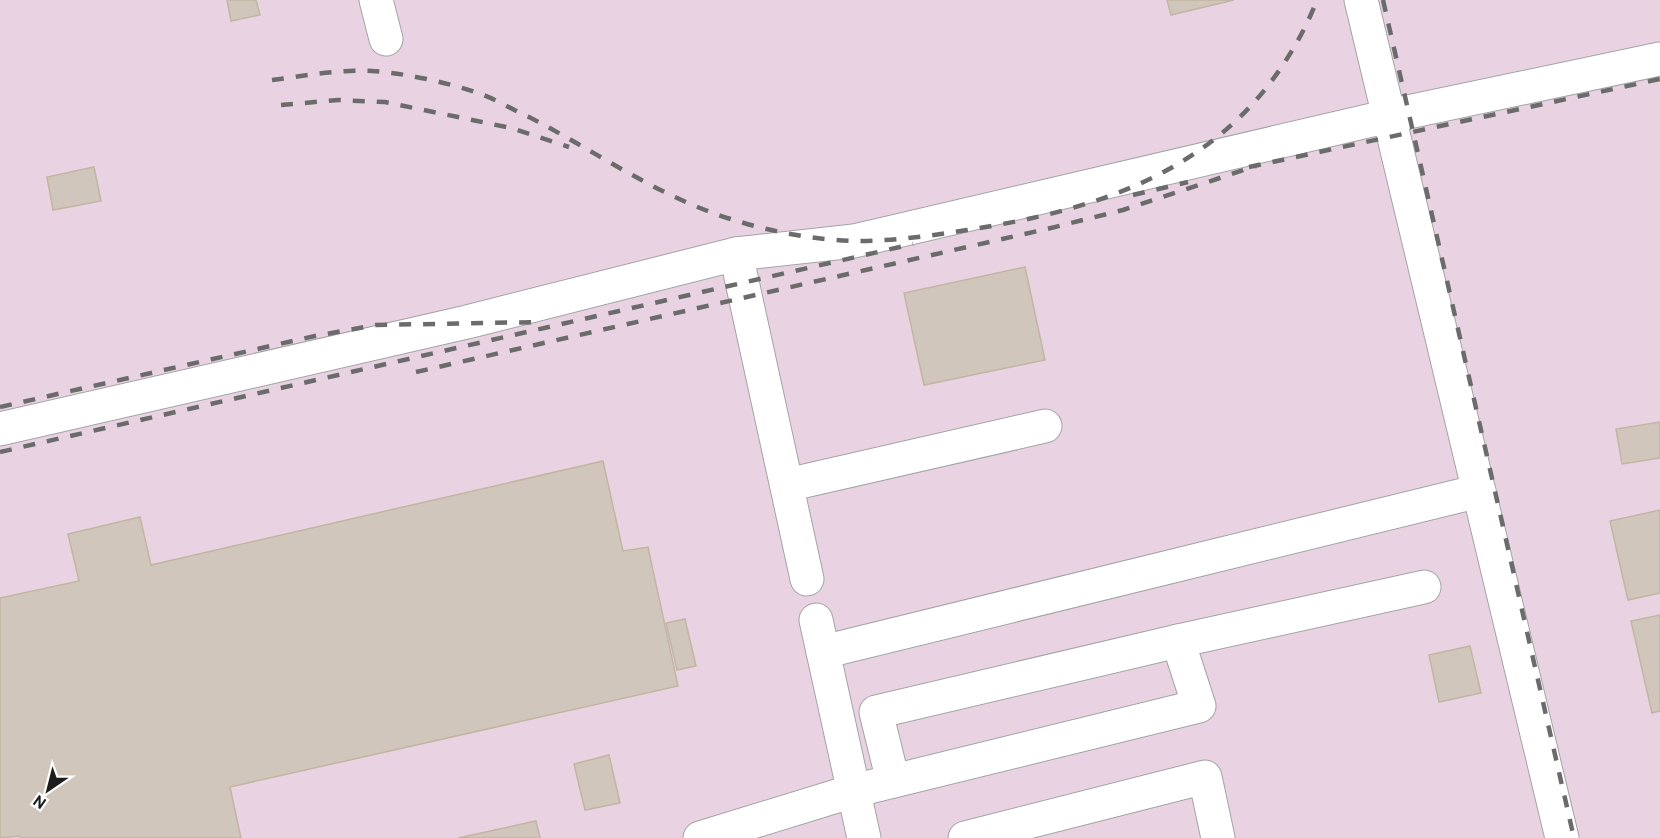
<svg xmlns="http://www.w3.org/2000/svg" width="1660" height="838" font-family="Overpass,sans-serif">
<rect width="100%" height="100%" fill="#f0ede2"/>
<rect fill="#e9d3e3" x="0" y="0" width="1660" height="838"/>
<g fill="#d0c6bb" stroke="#c3b5a3" stroke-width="1.5">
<polygon points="227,0 256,0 260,15 231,21"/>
<polygon points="1167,0 1234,0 1171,15"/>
<polygon points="94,167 101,201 53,210 47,177"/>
<polygon points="1025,267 1045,360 924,385 904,293"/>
<polygon points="1660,422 1660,458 1622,464 1616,429"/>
<polygon points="603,461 623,551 648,547 678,686 230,787 241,838 20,838 19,836 0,838 0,598 79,581 68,534 140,517 151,565"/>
<polygon points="1660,510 1660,593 1628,600 1610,521"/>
<polygon points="1660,615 1660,711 1652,713 1631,621"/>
<polygon points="685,619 696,666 677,670 666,623"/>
<polygon points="1470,646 1481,693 1439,702 1429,655"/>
<polygon points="609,755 620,803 585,810 574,764"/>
<polygon points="536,821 540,838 458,838"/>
</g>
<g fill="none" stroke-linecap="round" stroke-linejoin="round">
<g stroke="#a4a4a4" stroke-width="35">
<g id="minor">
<polyline points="376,0 386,39"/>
<polyline points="1361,0 1562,838"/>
<polyline points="736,254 807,579"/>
<polyline points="0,429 467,322 736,254 854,241 1389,116 1660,59"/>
<polyline points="787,485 1045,426"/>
<polyline points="816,620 864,838"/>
<polyline points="823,652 1479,491"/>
<polyline points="893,781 876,712 1178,641 1424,587"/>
<polyline points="700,838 853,791 1199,706 1178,641"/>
<polyline points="965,838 1205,777 1218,838"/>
</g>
</g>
<use href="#minor" stroke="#fff" stroke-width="33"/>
<g stroke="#6b6b6b" stroke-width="4.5" stroke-dasharray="12 12" stroke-linecap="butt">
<polyline points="1383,0 1574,838"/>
<path d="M272,80C304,76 339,69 372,71C403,73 446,82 475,92C494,98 511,109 529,117C597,152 660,198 734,220C772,232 815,240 855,241C893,241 930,236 967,230C1058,216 1150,193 1222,133C1263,100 1298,49 1317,0"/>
<polyline points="281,105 338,100 385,102 511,128 569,147"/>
<polyline points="1249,167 1660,79"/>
<polyline points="1133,195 1188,182"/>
<polyline points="416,372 1051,228 1123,210 1256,166"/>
<polyline points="0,407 315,336 376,325 541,322"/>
<polyline points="0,452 913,244"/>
</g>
</g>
<g transform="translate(48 790) rotate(215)" stroke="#ffffff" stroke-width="4.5" paint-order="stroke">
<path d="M0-4.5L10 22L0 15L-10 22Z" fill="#1d1d1d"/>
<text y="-9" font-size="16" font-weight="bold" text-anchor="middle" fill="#1d1d1d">N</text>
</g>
</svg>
